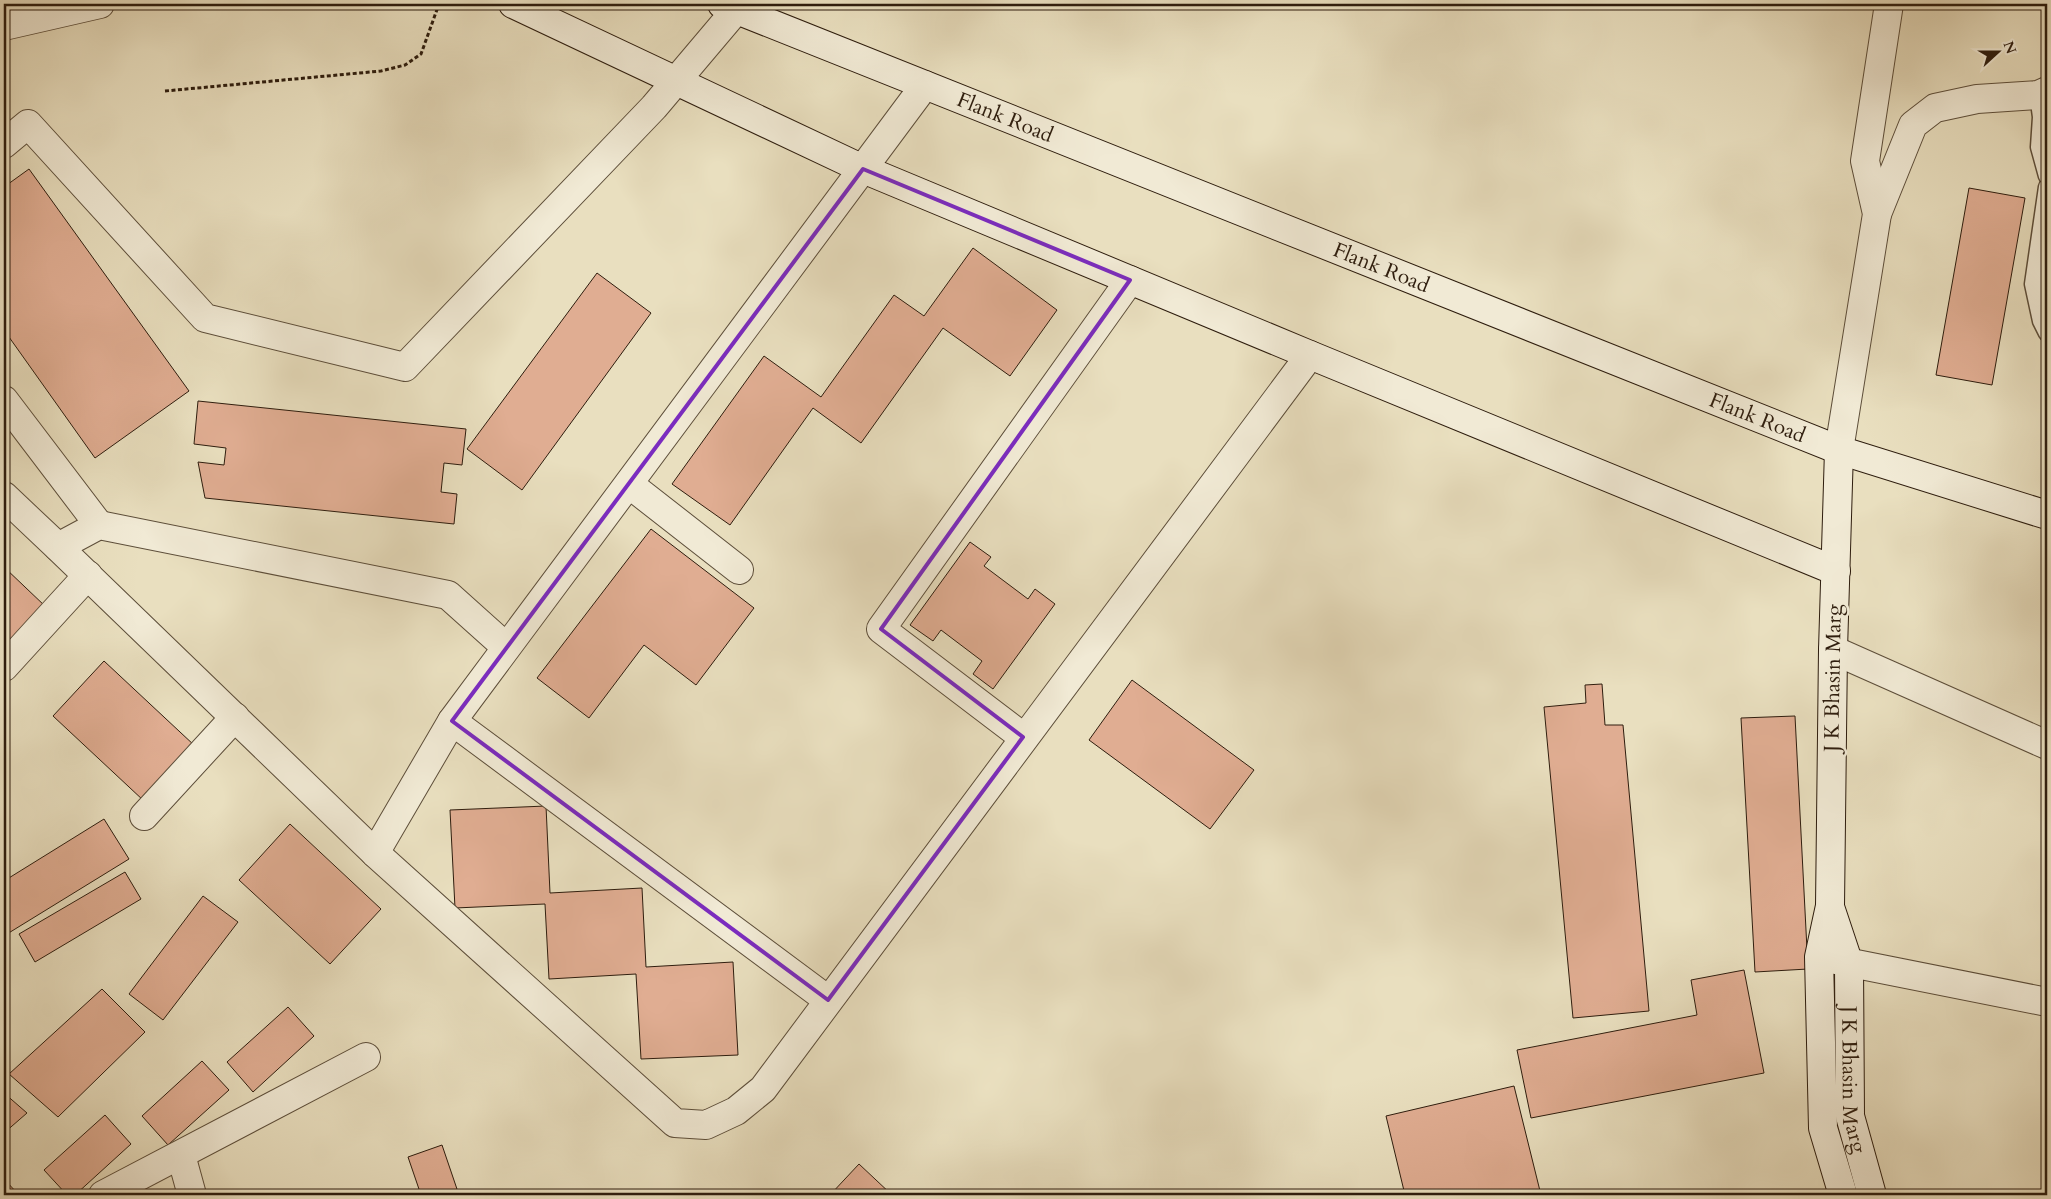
<svg xmlns="http://www.w3.org/2000/svg" width="2051" height="1199" font-family="Cardo,serif">
<rect width="100%" height="100%" fill="#e9dfbf"/>
<filter id="stains"><feTurbulence type="fractalNoise" baseFrequency=".004" numOctaves="4"/><feColorMatrix values="0 0 0 0 .2 0 0 0 0 .09 0 0 0 0 .02 0 0 0 .5 -.17"/></filter>
<radialGradient id="worn" r=".72"><stop offset=".6" stop-color="#630" stop-opacity="0"/><stop offset="1" stop-color="#630" stop-opacity=".3"/></radialGradient>
<g fill="#e0ad92" stroke="#2e1d0e">
<polygon points="29,169 189,391 95,458 4,330 4,187"/>
<polygon points="1969,188 2025,198 1992,385 1936,375"/>
<polygon points="973,248 1057,310 1010,376 943,328 861,443 813,408 730,525 672,484 764,356 821,397 894,295 924,316"/>
<polygon points="597,273 651,313 522,490 467,449"/>
<polygon points="198,401 466,429 462,465 444,463 441,492 457,494 454,524 205,498 198,462 224,465 226,448 194,444"/>
<polygon points="651,529 754,608 696,685 644,645 589,718 537,678"/>
<polygon points="970,542 991,557 984,566 1028,599 1035,589 1055,604 993,689 973,674 982,661 941,630 933,641 910,625"/>
<polygon points="4,567 46,607 4,653"/>
<polygon points="104,661 195,746 144,801 53,716"/>
<polygon points="1132,680 1254,770 1210,829 1089,740"/>
<polygon points="1602,684 1605,725 1623,725 1649,1011 1573,1018 1544,707 1586,703 1585,685"/>
<polygon points="1795,716 1808,969 1755,972 1741,718"/>
<polygon points="546,806 550,893 642,888 646,967 733,962 738,1055 641,1059 636,974 549,979 545,904 455,908 450,810"/>
<polygon points="104,819 129,859 7,934 4,929 4,881"/>
<polygon points="290,824 381,909 330,964 239,880"/>
<polygon points="125,872 141,899 35,962 19,934"/>
<polygon points="203,896 238,922 163,1020 129,994"/>
<polygon points="1744,970 1764,1073 1531,1118 1517,1050 1697,1015 1691,980"/>
<polygon points="102,989 145,1032 58,1117 9,1074"/>
<polygon points="288,1007 314,1036 253,1092 227,1062"/>
<polygon points="202,1061 229,1090 168,1145 142,1116"/>
<polygon points="1514,1086 1541,1195 1405,1195 1386,1116"/>
<polygon points="4,1093 27,1113 4,1133"/>
<polygon points="105,1115 131,1144 75,1195 67,1195 44,1170"/>
<polygon points="442,1145 459,1195 421,1195 408,1157"/>
<polygon points="859,1164 892,1195 830,1195"/>
<polygon points="4,1179 19,1195 4,1195"/>
</g>
<g fill="none" stroke-linecap="round" stroke-linejoin="round">
<g stroke="#5d4e3a" stroke-width="19">
<g id="lane">
<polyline points="2038,95 2041,117 2039,147 2047,176"/>
<polyline points="2047,187 2033,284 2041,321 2047,333"/>
</g>
</g>
<g stroke="#5d4e3a" stroke-width="30">
<g id="street">
<polyline points="4,26 100,4"/>
<polyline points="4,144 28,124 205,318 405,367 654,107 736,10"/>
<polyline points="1877,214 1913,125 1935,108 1977,99 2038,95 2047,91"/>
<polyline points="4,400 99,525"/>
<polyline points="1839,450 1877,214 1865,161 1889,4"/>
<polyline points="629,484 739,570"/>
<polyline points="4,496 58,547 375,853 675,1123 706,1125 736,1111 763,1089 1310,355"/>
<polyline points="58,547 99,525 448,595 506,647"/>
<polyline points="1833,650 2047,745"/>
<polyline points="4,667 88,575"/>
<polyline points="452,721 828,1000"/>
<polyline points="1023,737 881,629 1130,280"/>
<polyline points="144,816 235,717"/>
<polyline points="375,853 452,721 925,85"/>
<polyline points="1826,958 2047,1002"/>
<polyline points="181,1155 192,1195"/>
<polyline points="103,1195 366,1057"/>
</g>
</g>
<g stroke="#2e1d0e" stroke-width="30">
<g id="secondary">
<polyline points="513,4 863,169 1310,355 1836,571"/>
<path id="s1" d="M722,4L1839,450L2047,515"/>
<polyline points="1839,450 1833,650 1830,906 1819,957 1823,1128 1843,1195"/>
<path id="s2" d="M1830,907L1849,964L1850,1116L1872,1195"/>
</g>
</g>
<polyline stroke="#2e1d0e" stroke-width="3" stroke-dasharray="4 2.5" stroke-linecap="butt" points="165,91 381,71 405,65 421,54 439,4"/>
<use href="#lane" stroke="#f1ead5" stroke-width="16"/>
<use href="#street" stroke="#f1ead5" stroke-width="28"/>
<use href="#secondary" stroke="#f1ead5" stroke-width="28"/>
</g>
<path fill="none" stroke="#7b2cbf" stroke-width="4" stroke-linejoin="round" d="M863,169L1130,280L881,629L1023,737L828,1000L452,721Z"/>
<g text-anchor="middle" dominant-baseline="central" stroke-width="5" stroke-linejoin="round" paint-order="stroke">
<g font-size="21" fill="#2e1d0e" stroke="#f1ead5">
<text stroke="none"><textPath href="#s1" startOffset="305">Flank Road</textPath></text>
<text stroke="none"><textPath href="#s1" startOffset="710">Flank Road</textPath></text>
<text stroke="none"><textPath href="#s1" startOffset="1115">Flank Road</textPath></text>
<text transform="translate(1833 678) rotate(-89)">J K Bhasin Marg</text>
<text stroke="none"><textPath href="#s2" startOffset="176">J K Bhasin Marg</textPath></text>
</g>
</g>
<rect width="2051" height="1199" fill="none" stroke="#e9dfbf" stroke-width="20"/>
<rect x="5" y="5" width="2041" height="1189" fill="none" stroke="#2e1d0e" stroke-width="2.5"/>
<rect x="10" y="10" width="2031" height="1179" fill="none" stroke="#2e1d0e"/>
<g transform="translate(1998 52) rotate(69)" stroke="#f1ead5" stroke-width="4" paint-order="stroke">
<path d="M0-4L9 19L0 12L-9 19Z" fill="#2e1d0e"/>
<text y="-8" font-size="14" font-weight="bold" text-anchor="middle" fill="#2e1d0e">N</text>
</g>
<rect width="100%" height="100%" filter="url(#stains)"/>
<rect width="100%" height="100%" fill="url(#worn)"/>
</svg>
